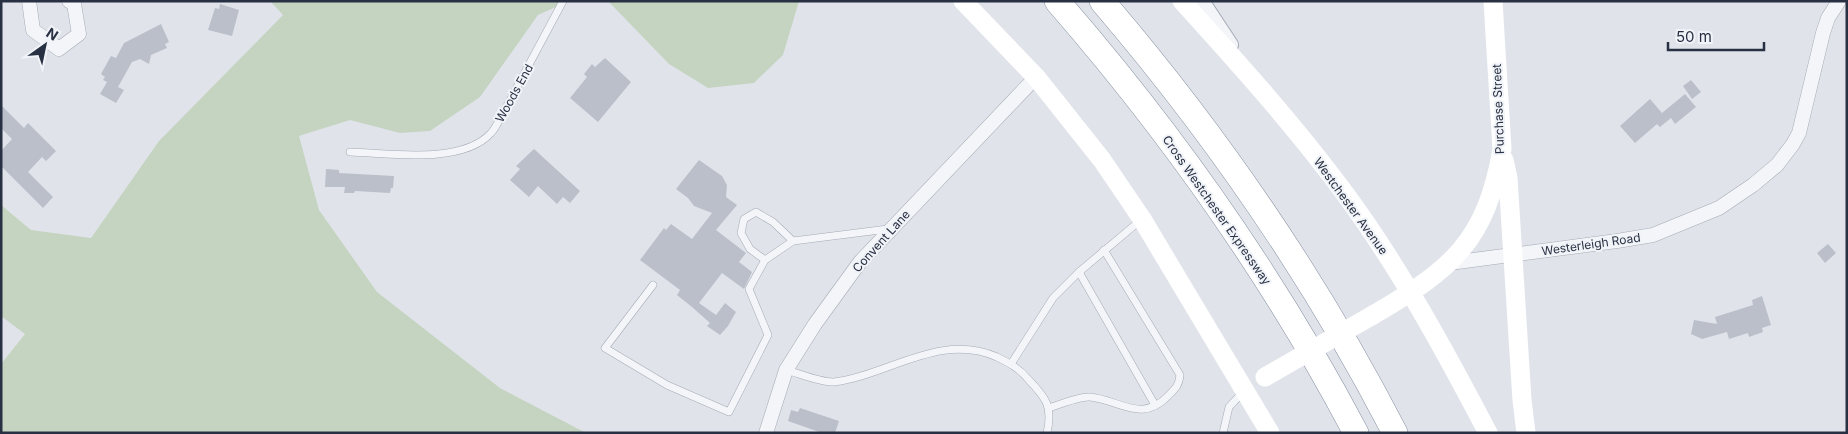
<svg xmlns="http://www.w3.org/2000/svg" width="1848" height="434" font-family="Inter,sans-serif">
<rect width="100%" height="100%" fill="#e0e4ea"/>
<g fill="#c5d4c1">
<polygon points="270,1 569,1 538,15 480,97 430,131 400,133 350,120 299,136 319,210 377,292 500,388 586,433 1,433 1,364 25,334 1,316 1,205 31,230 91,238 159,141 283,15"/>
<polygon points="608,1 799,1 783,55 754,83 708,88 669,64"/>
</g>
<g fill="#babfca">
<polygon points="220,4 239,10 232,36 208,30 215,8 219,9"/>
<polygon points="161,24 169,42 165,44 167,48 151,55 149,64 140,59 132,62 118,87 124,90 116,103 100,94 107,82 103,80 105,77 101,74 111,56 116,58 124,43"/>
<polygon points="605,58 631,82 598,122 570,98 587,77 584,74 592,64 595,67"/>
<polygon points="1691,80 1701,92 1692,99 1683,86"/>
<polygon points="1685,94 1696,107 1675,124 1671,118 1660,127 1657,124 1635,143 1620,126 1650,99 1662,113"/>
<polygon points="1,105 24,128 28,123 56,151 46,161 42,157 28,172 53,197 43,208 1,166 1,151 12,139 1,128"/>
<polygon points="534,149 580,191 570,203 563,197 557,204 538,186 529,197 510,180 520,169 516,166"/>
<polygon points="699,160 722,176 727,185 726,197 737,205 716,230 746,253 739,262 752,272 744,289 722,273 699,303 716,315 725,303 736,312 728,326 720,335 707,326 710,323 692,307 677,295 680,290 640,260 664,228 666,230 671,224 692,239 712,213 694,206 688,198 676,189"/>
<polygon points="326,169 339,170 339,173 394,176 393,188 391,188 390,193 355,191 354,193 344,193 345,187 325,187"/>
<polygon points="1828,244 1836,253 1825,263 1817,253"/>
<polygon points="1762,296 1771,325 1762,328 1763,332 1749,337 1748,333 1729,339 1727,332 1702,339 1691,334 1694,320 1717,324 1715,317 1753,305 1752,300"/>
<polygon points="800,408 839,421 835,433 822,433 788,421 791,410 798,412"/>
</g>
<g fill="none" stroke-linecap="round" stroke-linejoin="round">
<g stroke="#a5aab5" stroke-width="8">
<g id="service">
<path d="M350,152C389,153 462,165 491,133C495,129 498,122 501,117L563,1"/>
<polyline points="765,260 750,249 741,233 744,219 756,212 773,222 793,241"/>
<polyline points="1079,272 1155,405"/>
<polyline points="653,285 605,348 667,385 729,412 768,335 749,289 765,260 793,241 888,229"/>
<polyline points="1011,364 1053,298 1079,272 1142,219"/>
<path d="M786,370C798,373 822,383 834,382C889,375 940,332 997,357C1009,363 1019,368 1028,379C1046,398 1053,406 1047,433"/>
<path d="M1049,408C1058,405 1080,396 1090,397C1120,400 1142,424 1169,395C1176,388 1179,385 1180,375L1104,250"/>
<polyline points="1223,433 1229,407 1243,392"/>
</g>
</g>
<g stroke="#a5aab5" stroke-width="15">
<g id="minor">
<polyline points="29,1 33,30 59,49 79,34 74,4 69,1"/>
<polyline points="1450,263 1617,241 1653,235 1719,208 1753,185 1777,165 1793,144 1799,133 1823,33 1828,18 1839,1"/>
<polyline points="766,433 786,370 815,324 860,262 1036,77"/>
</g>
</g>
<g stroke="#a5aab5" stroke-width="18">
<polyline id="tertiary" points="1201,1 1230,45"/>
</g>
<g stroke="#8790a2" stroke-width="26">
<g id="motorway">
<path d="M1057,1C1172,133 1274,278 1356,433"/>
<path d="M1102,1C1215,133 1315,278 1395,433"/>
</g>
</g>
<use href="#service" stroke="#f3f5f8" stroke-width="7"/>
<use href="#minor" stroke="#f3f5f8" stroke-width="14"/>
<use href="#tertiary" stroke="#f3f5f8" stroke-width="16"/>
<g stroke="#fff" stroke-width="19">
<polyline points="963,1 1036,77 1102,160 1142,219 1270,433"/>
<path d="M1182,1C1239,64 1296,127 1346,195C1401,270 1445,351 1488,433"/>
<polyline points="1504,160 1508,178 1522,400 1526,433"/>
<path d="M1373,315C1452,269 1486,242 1502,149L1493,1"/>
</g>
<use href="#motorway" stroke="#fff" stroke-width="25"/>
<polyline stroke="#fff" stroke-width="19" points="1265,377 1373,315"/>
</g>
<g text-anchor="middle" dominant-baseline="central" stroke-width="4" stroke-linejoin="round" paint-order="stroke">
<g font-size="12" fill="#283043" stroke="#f0f3f7">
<text transform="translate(514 93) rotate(-61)">Woods End</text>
<text transform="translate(1498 109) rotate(-92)">Purchase Street</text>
<text transform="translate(1351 206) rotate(54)">Westchester Avenue</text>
<text transform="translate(1217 210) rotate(55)">Cross Westchester Expressway</text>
<text transform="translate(881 241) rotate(-48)">Convent Lane</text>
<text transform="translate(1591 244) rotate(-8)">Westerleigh Road</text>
</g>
</g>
<rect width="1848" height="434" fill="none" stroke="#283043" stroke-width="5"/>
<g transform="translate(45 45) rotate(33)" stroke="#f0f3f7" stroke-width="4" paint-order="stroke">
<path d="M0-4L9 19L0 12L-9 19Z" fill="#283043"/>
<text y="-8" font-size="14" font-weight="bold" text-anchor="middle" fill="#283043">N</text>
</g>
<path d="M1668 42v8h96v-8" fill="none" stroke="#283043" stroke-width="2.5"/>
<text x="1676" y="42" font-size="15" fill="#283043" stroke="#f0f3f7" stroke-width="4" paint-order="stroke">50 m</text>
</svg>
